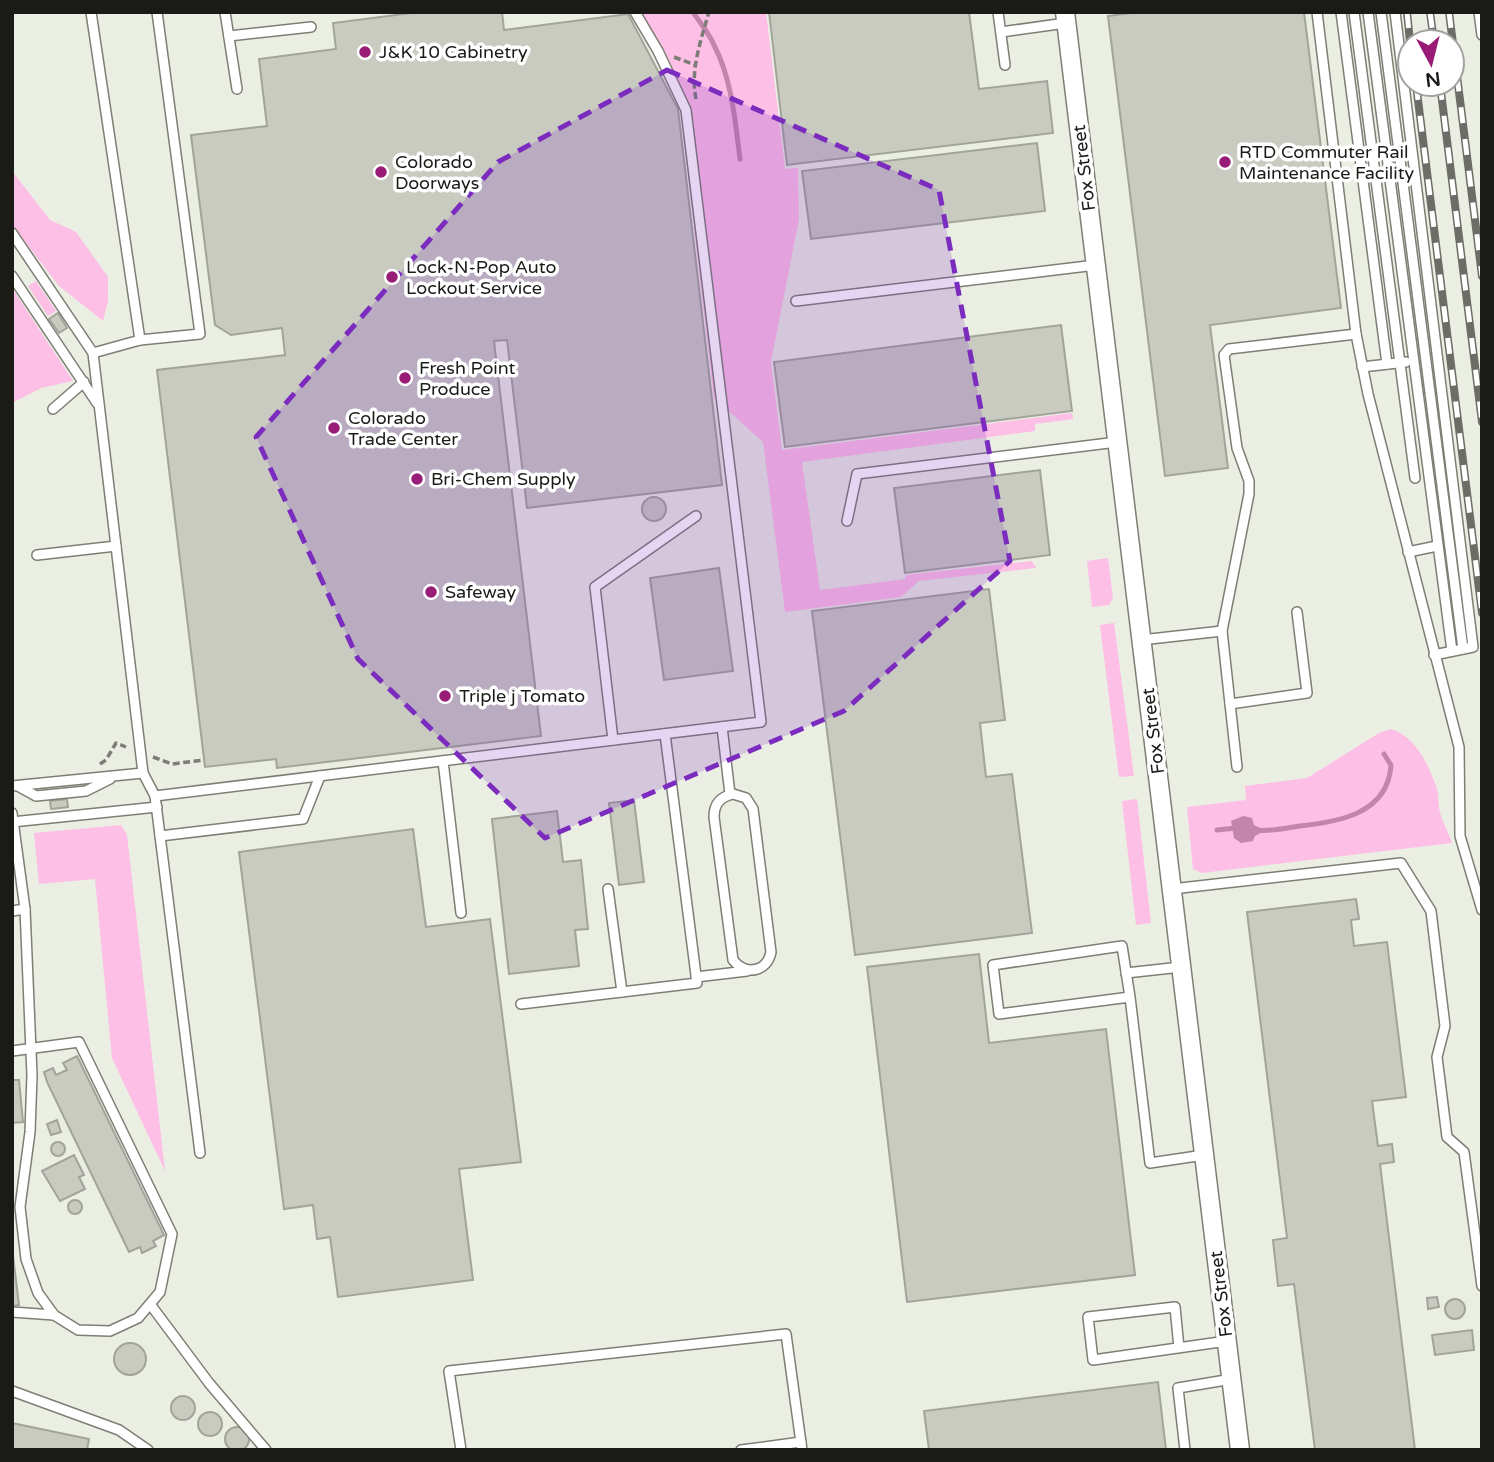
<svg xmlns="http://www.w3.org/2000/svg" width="1494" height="1462" font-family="'Varela Round',sans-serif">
<rect width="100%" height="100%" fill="#ebeee3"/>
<g fill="#fdbfe5">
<polygon points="632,12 766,12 785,169 798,168 799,219 771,362 782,450 1072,413 1073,419 1035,424 1035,431 802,462 820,590 905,579 906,575 1032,561 1036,568 919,581 901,597 785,612 763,442 714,398 680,108"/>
<polygon points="12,171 50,220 76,232 108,277 108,301 103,321 59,286 12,225"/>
<polygon points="36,281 56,311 48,316 28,286"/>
<polygon points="12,288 73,381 41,388 12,403"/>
<polygon points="1108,558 1113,598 1109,605 1092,607 1087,561"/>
<polygon points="1114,623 1134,776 1119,777 1100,625"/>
<path d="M1391,729C1416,736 1429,766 1437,789C1439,798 1438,807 1441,816C1444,825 1449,834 1452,843L1202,873L1193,869L1187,807L1246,800L1245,786L1307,778L1379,733Z"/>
<polygon points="1137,799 1151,923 1136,925 1122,801"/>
<polygon points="121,825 127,835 165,1171 112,1058 95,879 39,884 34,833"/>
</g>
<polygon fill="#c485ac" points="1243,816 1252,818 1254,825 1262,829 1262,832 1255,836 1253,841 1241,843 1234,838 1231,821"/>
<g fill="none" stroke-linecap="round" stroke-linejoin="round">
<g stroke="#c485ac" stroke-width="5">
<path d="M693,12C700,23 709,33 714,45C732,80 735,120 740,159"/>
<polyline points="1217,830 1236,828"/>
<path d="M1256,830C1270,832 1286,828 1300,826C1338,822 1388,814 1391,765L1384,754"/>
</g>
</g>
<g fill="#c9cbc1" stroke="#a1a49a" stroke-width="2">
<polygon points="419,12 502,12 504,30 628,14 678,109 722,485 527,508 507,340 494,341 541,736 277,768 276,759 205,767 157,370 285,355 282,328 231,335 215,325 191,135 267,126 259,59 336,49 333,23"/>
<polygon points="769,12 969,12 979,89 1047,81 1053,133 787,165"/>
<polygon points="1138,12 1304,12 1341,308 1210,325 1228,468 1165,476 1108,16"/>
<polygon points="1037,143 1045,211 811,239 802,171"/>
<polygon points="58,313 67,328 59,333 49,319"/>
<polygon points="1061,325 1072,411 785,447 774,362"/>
<polygon points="1040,470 1050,555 905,573 894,488"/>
<circle cx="654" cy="509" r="12"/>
<polygon points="719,568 733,671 664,680 650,578"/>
<polygon points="989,589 1005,720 980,723 986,777 1012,774 1032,933 855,955 812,611"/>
<polygon points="67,799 68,807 51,809 50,801"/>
<polygon points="634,800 644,882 619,885 609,803"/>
<polygon points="557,811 563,862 581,860 588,929 575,930 579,966 509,974 492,819"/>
<polygon points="413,829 426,927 490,919 521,1162 459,1169 473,1280 338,1297 330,1237 317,1239 313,1205 284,1209 239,852"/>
<polygon points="1356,899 1359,919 1351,920 1354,946 1387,942 1406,1097 1372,1101 1378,1146 1392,1144 1394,1162 1380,1164 1415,1450 1315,1450 1294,1284 1278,1286 1273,1240 1287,1238 1247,912"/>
<polygon points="979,954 989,1043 1106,1029 1135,1275 907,1302 867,967"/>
<polygon points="77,1056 164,1235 153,1241 156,1246 142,1253 140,1247 129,1252 47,1082 44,1072 53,1068 56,1075 67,1070 63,1063"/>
<polygon points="12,1080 19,1080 23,1122 12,1123"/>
<polygon points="57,1120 61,1132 51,1135 47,1124"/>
<circle cx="58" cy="1149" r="7"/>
<polygon points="74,1155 84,1175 79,1177 85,1189 60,1201 42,1171"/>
<circle cx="75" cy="1207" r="7"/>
<polygon points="12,1247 19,1305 12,1306"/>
<polygon points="1437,1297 1439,1307 1428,1309 1427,1298"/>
<circle cx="1455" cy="1309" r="10"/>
<polygon points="1472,1330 1474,1350 1435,1355 1432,1335"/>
<circle cx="130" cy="1359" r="16"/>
<polygon points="1158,1382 1166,1450 929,1450 924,1411"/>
<circle cx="183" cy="1408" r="12"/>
<circle cx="210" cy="1424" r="12"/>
<polygon points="12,1423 89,1439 87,1450 12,1450"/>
<circle cx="237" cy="1439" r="12"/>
</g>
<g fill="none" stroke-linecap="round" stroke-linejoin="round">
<g stroke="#7d7f75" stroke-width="12">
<g id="lane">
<polyline points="91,12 140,340"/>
<polyline points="225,12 237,89"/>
<polyline points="998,12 1005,65"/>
<polyline points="1317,12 1356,334 1368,394 1459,747 1460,836 1482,910"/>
<polyline points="1341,12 1387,364"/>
<polyline points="1354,12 1415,478"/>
<polyline points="1368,12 1452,651"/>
<polyline points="1381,12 1463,649"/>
<polyline points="1395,12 1473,647 1434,655"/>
<polyline points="1479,12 1482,35"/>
<polyline points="1001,32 1066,23"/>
<polyline points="229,36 311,27"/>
<polyline points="12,233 93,353 143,773 155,796 200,1153"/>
<polyline points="12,276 97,403"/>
<polyline points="796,301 1096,265"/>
<polyline points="93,353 140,340 200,334 157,12"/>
<polyline points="1362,367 1406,362"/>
<polyline points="53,409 84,382"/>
<polyline points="847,521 857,474 1117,442"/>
<polyline points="1408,552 1437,546"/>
<polyline points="37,555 116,546"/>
<polyline points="1141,640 1222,631"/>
<polyline points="1230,704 1307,693 1297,612"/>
<polyline points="722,727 730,794"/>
<polyline points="613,740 595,587 696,516"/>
<polyline points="443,761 461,913"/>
<polyline points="1237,767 1222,631 1249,494 1249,481 1237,448 1224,355 1229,349 1356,334"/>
<polyline points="12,786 143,773"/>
<polyline points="18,786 36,796 86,791 110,779"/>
<path d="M733,794L746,798L753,809L771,952C767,972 746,976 733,960L714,817C714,804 720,797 733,794Z"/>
<polyline points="155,796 761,722 686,110 658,51 635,12"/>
<polyline points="12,813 25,909 12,911"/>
<polyline points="12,822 157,807"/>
<polyline points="160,836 303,819 320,776"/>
<polyline points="608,889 622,992"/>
<polyline points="1172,889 1401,863 1431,911 1445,1026 1437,1057 1447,1137 1464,1152 1482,1286"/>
<polyline points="1126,973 1181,967"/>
<polyline points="696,977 747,971"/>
<polyline points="1130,997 1122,946 993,965 999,1014 1130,997 1150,1163 1204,1155"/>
<polyline points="521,1004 697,983 665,734"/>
<polyline points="12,1051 79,1042 172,1234 160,1292 138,1318 110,1331 78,1330 54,1315 38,1293 26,1259 20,1207 30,1132 32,1075 25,909"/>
<polyline points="150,1304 209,1383 266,1450"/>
<polyline points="12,1312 54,1315"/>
<polyline points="1179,1348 1175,1307 1088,1317 1093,1360 1227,1341"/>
<polyline points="12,1391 119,1430 148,1450"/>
<polyline points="461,1450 449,1371 786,1334 802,1450"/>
<polyline points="741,1450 801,1442"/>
<polyline points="1185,1450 1178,1388 1232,1379"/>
</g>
</g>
<g stroke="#7d7f75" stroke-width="21">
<polyline id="street" points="1065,12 1240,1450"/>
</g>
<g stroke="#7b7d76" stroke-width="3.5" stroke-dasharray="7 3.5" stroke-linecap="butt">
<polyline points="674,57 695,65"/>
<path d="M696,99C690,70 701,40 709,12"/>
<polyline points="153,757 172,764 204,760"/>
<polyline points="100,764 106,760 116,743 126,747"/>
</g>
<use href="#lane" stroke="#fff" stroke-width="9"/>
<use href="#street" stroke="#fff" stroke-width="18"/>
<g stroke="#6b6d66" stroke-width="8">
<g id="rail">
<polyline points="1407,12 1410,42"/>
<polyline points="1430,12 1434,42"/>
<polyline points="1449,12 1482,276"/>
<polyline points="1416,84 1482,613"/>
<polyline points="1440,84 1482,422"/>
</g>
</g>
<use href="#rail" stroke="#fff" stroke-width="5" stroke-dasharray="16" stroke-linecap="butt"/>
</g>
<path fill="#7b2cbf" fill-opacity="0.2" stroke="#7b2cbf" stroke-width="5" stroke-dasharray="14 9" stroke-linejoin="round" d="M667,70L939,190L1010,561L844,711L545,838L358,659L256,437L498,162Z"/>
<g fill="#991d76" stroke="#fff" stroke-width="2.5">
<circle cx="365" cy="52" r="7"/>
<circle cx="1225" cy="162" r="7"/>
<circle cx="381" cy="172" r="7"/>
<circle cx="392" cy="277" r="7"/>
<circle cx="405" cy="378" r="7"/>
<circle cx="334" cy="428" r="7"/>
<circle cx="417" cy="479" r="7"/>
<circle cx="431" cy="592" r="7"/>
<circle cx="445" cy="696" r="7"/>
</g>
<g text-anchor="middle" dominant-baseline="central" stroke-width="7" stroke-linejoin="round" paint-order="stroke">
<g font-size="18" fill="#1a1b17" stroke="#fff" text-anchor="start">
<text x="379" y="52">J&amp;K 10 Cabinetry</text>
<text x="1239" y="152">RTD Commuter Rail<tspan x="1239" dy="21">Maintenance Facility</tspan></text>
<text x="395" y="162">Colorado<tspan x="395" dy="21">Doorways</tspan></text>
<text x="406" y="267">Lock-N-Pop Auto<tspan x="406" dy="21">Lockout Service</tspan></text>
<text x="419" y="368">Fresh Point<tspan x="419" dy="21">Produce</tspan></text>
<text x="348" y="418">Colorado<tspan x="348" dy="21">Trade Center</tspan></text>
<text x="431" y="479">Bri-Chem Supply</text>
<text x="445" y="592">Safeway</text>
<text x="459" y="696">Triple j Tomato</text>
</g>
<g font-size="18" fill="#1a1b17" stroke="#fff">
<text transform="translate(1084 168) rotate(-97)">Fox Street</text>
<text transform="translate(1153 731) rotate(-97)">Fox Street</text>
<text transform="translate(1221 1294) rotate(-97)">Fox Street</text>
</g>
</g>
<rect width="1494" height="1462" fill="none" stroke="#1a1b17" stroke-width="28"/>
<g transform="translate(1431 63) rotate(173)"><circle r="33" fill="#ffffff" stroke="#a3a4a2" stroke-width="2"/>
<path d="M0-5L12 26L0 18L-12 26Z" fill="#991d76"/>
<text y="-10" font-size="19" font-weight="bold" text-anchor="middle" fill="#1a1b17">N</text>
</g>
</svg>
